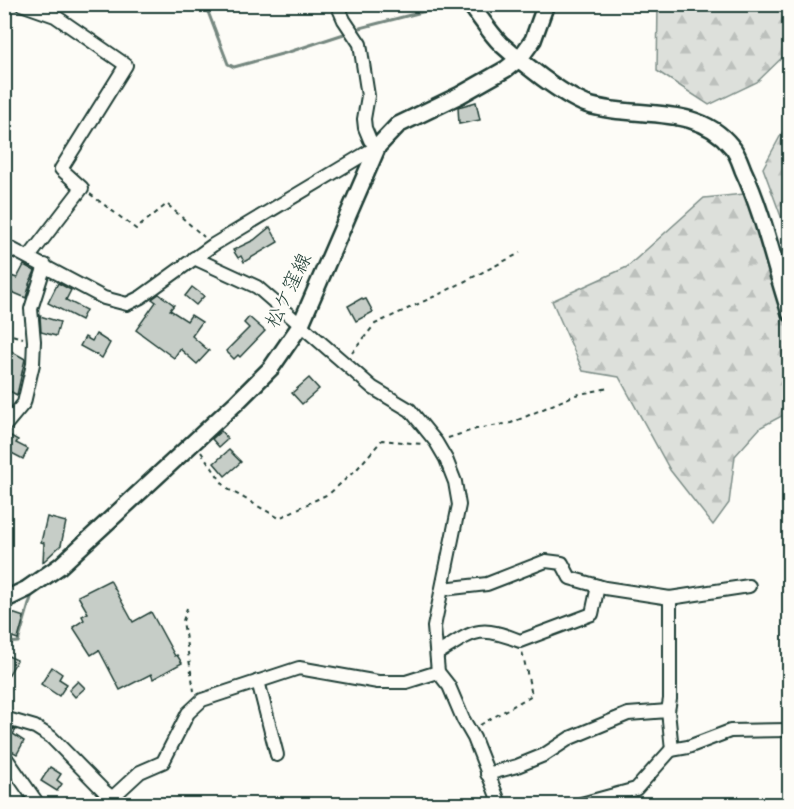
<svg xmlns="http://www.w3.org/2000/svg" width="794" height="809" font-family="'Indie Flower','Klee One',sans-serif">
<defs>
<pattern id="forest-firs" width="22" height="20" patternUnits="userSpaceOnUse" patternTransform="scale(1.5)"><rect width="22" height="20" fill="#dde0db"/><path d="M5 1l3.5 6h-7zM16 11l3.5 6h-7z" fill="#bdc1bd"/></pattern>
</defs>
<rect width="100%" height="100%" fill="#fdfcf7"/>
<filter id="ink" filterUnits="userSpaceOnUse"><feTurbulence type="fractalNoise" baseFrequency=".0167" numOctaves="2"/><feDisplacementMap in="SourceGraphic" scale="12" xChannelSelector="R" yChannelSelector="G"/><feConvolveMatrix kernelMatrix="1 2 1 2 8 2 1 2 1" color-interpolation-filters="sRGB"/></filter>
<g filter="url(#ink)">
<g fill="url(#forest-firs)" stroke="#7e8e88" stroke-width="1.5">
<polygon points="658,5 789,5 789,51 757,82 709,105 657,71"/>
<polygon points="789,120 789,238 763,168"/>
<polygon points="744,194 783,293 789,301 789,412 761,427 735,456 729,503 713,525 670,470 619,377 583,371 552,301 627,267 704,198"/>
</g>
<g fill="none" stroke-linecap="round" stroke-linejoin="round">
<g stroke="#75877f" stroke-width="3">
<polyline points="205,4 228,64 234,67 289,52 344,34"/>
<polyline points="508,4 514,7 515,4"/>
<polyline points="360,28 453,4"/>
<polyline points="102,537 137,505"/>
<polyline points="4,643 18,642 32,594"/>
</g>
</g>
<g fill="#c6cdc7" stroke="#1f3d34" stroke-width="1.5">
<polygon points="476,102 480,120 459,124 458,107"/>
<polygon points="270,227 278,242 244,262 241,256 238,258 233,250 254,240"/>
<polygon points="24,265 35,271 29,284 30,284 26,298 5,289 11,276 17,278"/>
<polygon points="58,283 71,290 66,300 86,310 81,320 48,303"/>
<polygon points="192,287 204,296 196,305 185,296"/>
<polygon points="159,294 174,305 170,310 187,321 191,315 202,322 192,336 209,351 197,364 180,349 174,358 136,330 156,302 152,299"/>
<polygon points="362,298 363,300 366,299 373,312 356,321 348,306"/>
<polygon points="40,316 60,322 56,336 41,332"/>
<polygon points="249,317 265,331 240,357 238,355 234,359 226,351 249,328 244,323"/>
<polygon points="96,334 110,343 102,358 80,346 85,337 92,341"/>
<polygon points="4,347 25,359 17,395 4,388"/>
<polygon points="309,378 319,389 302,404 292,393"/>
<polygon points="221,431 228,439 219,447 212,439"/>
<polygon points="9,435 18,440 16,443 28,449 23,459 4,449 4,444"/>
<polygon points="229,450 241,462 225,476 214,463"/>
<polygon points="47,517 66,522 61,545 43,562 44,543 41,542"/>
<polygon points="110,580 133,622 151,612 175,656 177,655 182,663 153,679 151,674 120,690 99,650 91,655 73,627 84,620 82,616 88,613 78,596"/>
<polygon points="12,613 24,617 18,639 6,635"/>
<polygon points="4,654 17,660 4,683"/>
<polygon points="52,667 62,674 59,679 67,684 59,696 41,684"/>
<polygon points="78,681 85,688 75,697 69,690"/>
<polygon points="4,727 16,730 13,734 24,741 17,754 4,747"/>
<polygon points="50,767 61,774 57,780 62,784 57,791 41,781"/>
</g>
<g fill="none" stroke-linecap="round" stroke-linejoin="round">
<g stroke="#1f3d34" stroke-width="16">
<g id="minor">
<polyline points="21,4 55,16 126,65 61,169 82,188 29,257"/>
<polyline points="4,245 104,298 127,304 141,297 213,245 378,146 370,140 365,128 364,119 368,96 360,44 344,20 337,4"/>
<polyline points="194,258 257,287 373,388 410,410 436,442 446,459 455,482 459,505 434,627 438,672 449,686 463,719 474,738 500,804"/>
<polyline points="4,427 24,403 33,364 34,341 31,309 45,265"/>
<polyline points="443,589 487,584 546,561 562,563 570,578 605,588 670,598 749,586"/>
<polyline points="670,598 670,699 668,711 672,750"/>
<path d="M437,654C474,631 478,624 520,641L592,614L598,586"/>
<polyline points="258,681 277,755"/>
<polyline points="4,718 35,727 51,737 104,791 120,804"/>
<polyline points="4,755 38,804"/>
<polyline points="487,774 517,766 544,755 570,738 628,714 668,711"/>
<polyline points="113,797 140,772 163,762 188,713 202,700 299,668 378,682 406,682 438,672"/>
<polyline points="581,804 636,789 671,750 688,747 730,731 790,730"/>
</g>
</g>
<g stroke="#1f3d34" stroke-width="20">
<g id="tertiary">
<path d="M470,4C480,17 490,33 501,44C521,62 562,95 586,104C633,120 696,102 731,146C737,152 740,162 743,170C764,215 774,265 790,313"/>
<polyline points="4,600 27,589 60,566 237,402 271,368 300,326 378,146 398,125 460,95 506,69 520,58 533,40 546,4"/>
</g>
</g>
<g stroke="#1f3d34" stroke-width="2" stroke-dasharray="4.5 4.5" stroke-linecap="butt">
<polyline points="90,194 136,229 167,204 204,237"/>
<polyline points="4,333 23,338"/>
<polyline points="352,353 375,324 444,292 520,253"/>
<polyline points="448,438 476,429 511,423 575,395 609,388"/>
<polyline points="201,452 226,488 279,518 330,493 357,469 382,440 422,444"/>
<polyline points="187,608 183,621 194,691"/>
<polyline points="480,725 532,695 522,651"/>
</g>
<use href="#minor" stroke="#fdfcf7" stroke-width="12"/>
<use href="#tertiary" stroke="#fdfcf7" stroke-width="15"/>
</g>
</g>
<g text-anchor="middle" dominant-baseline="central" stroke-width="4.5" stroke-linejoin="round" paint-order="stroke">
<g font-size="20" fill="#1f3d34" stroke="#fdfcf7">
<text transform="translate(290 291) rotate(-64)">松ケ窪線</text>
</g>
</g>
<rect width="794" height="809" fill="none" stroke="#fdfcf7" stroke-width="24"/>
<rect x="12" y="12" width="770" height="785" fill="none" stroke="#1f3d34" stroke-width="2" filter="url(#ink)"/>
</svg>
